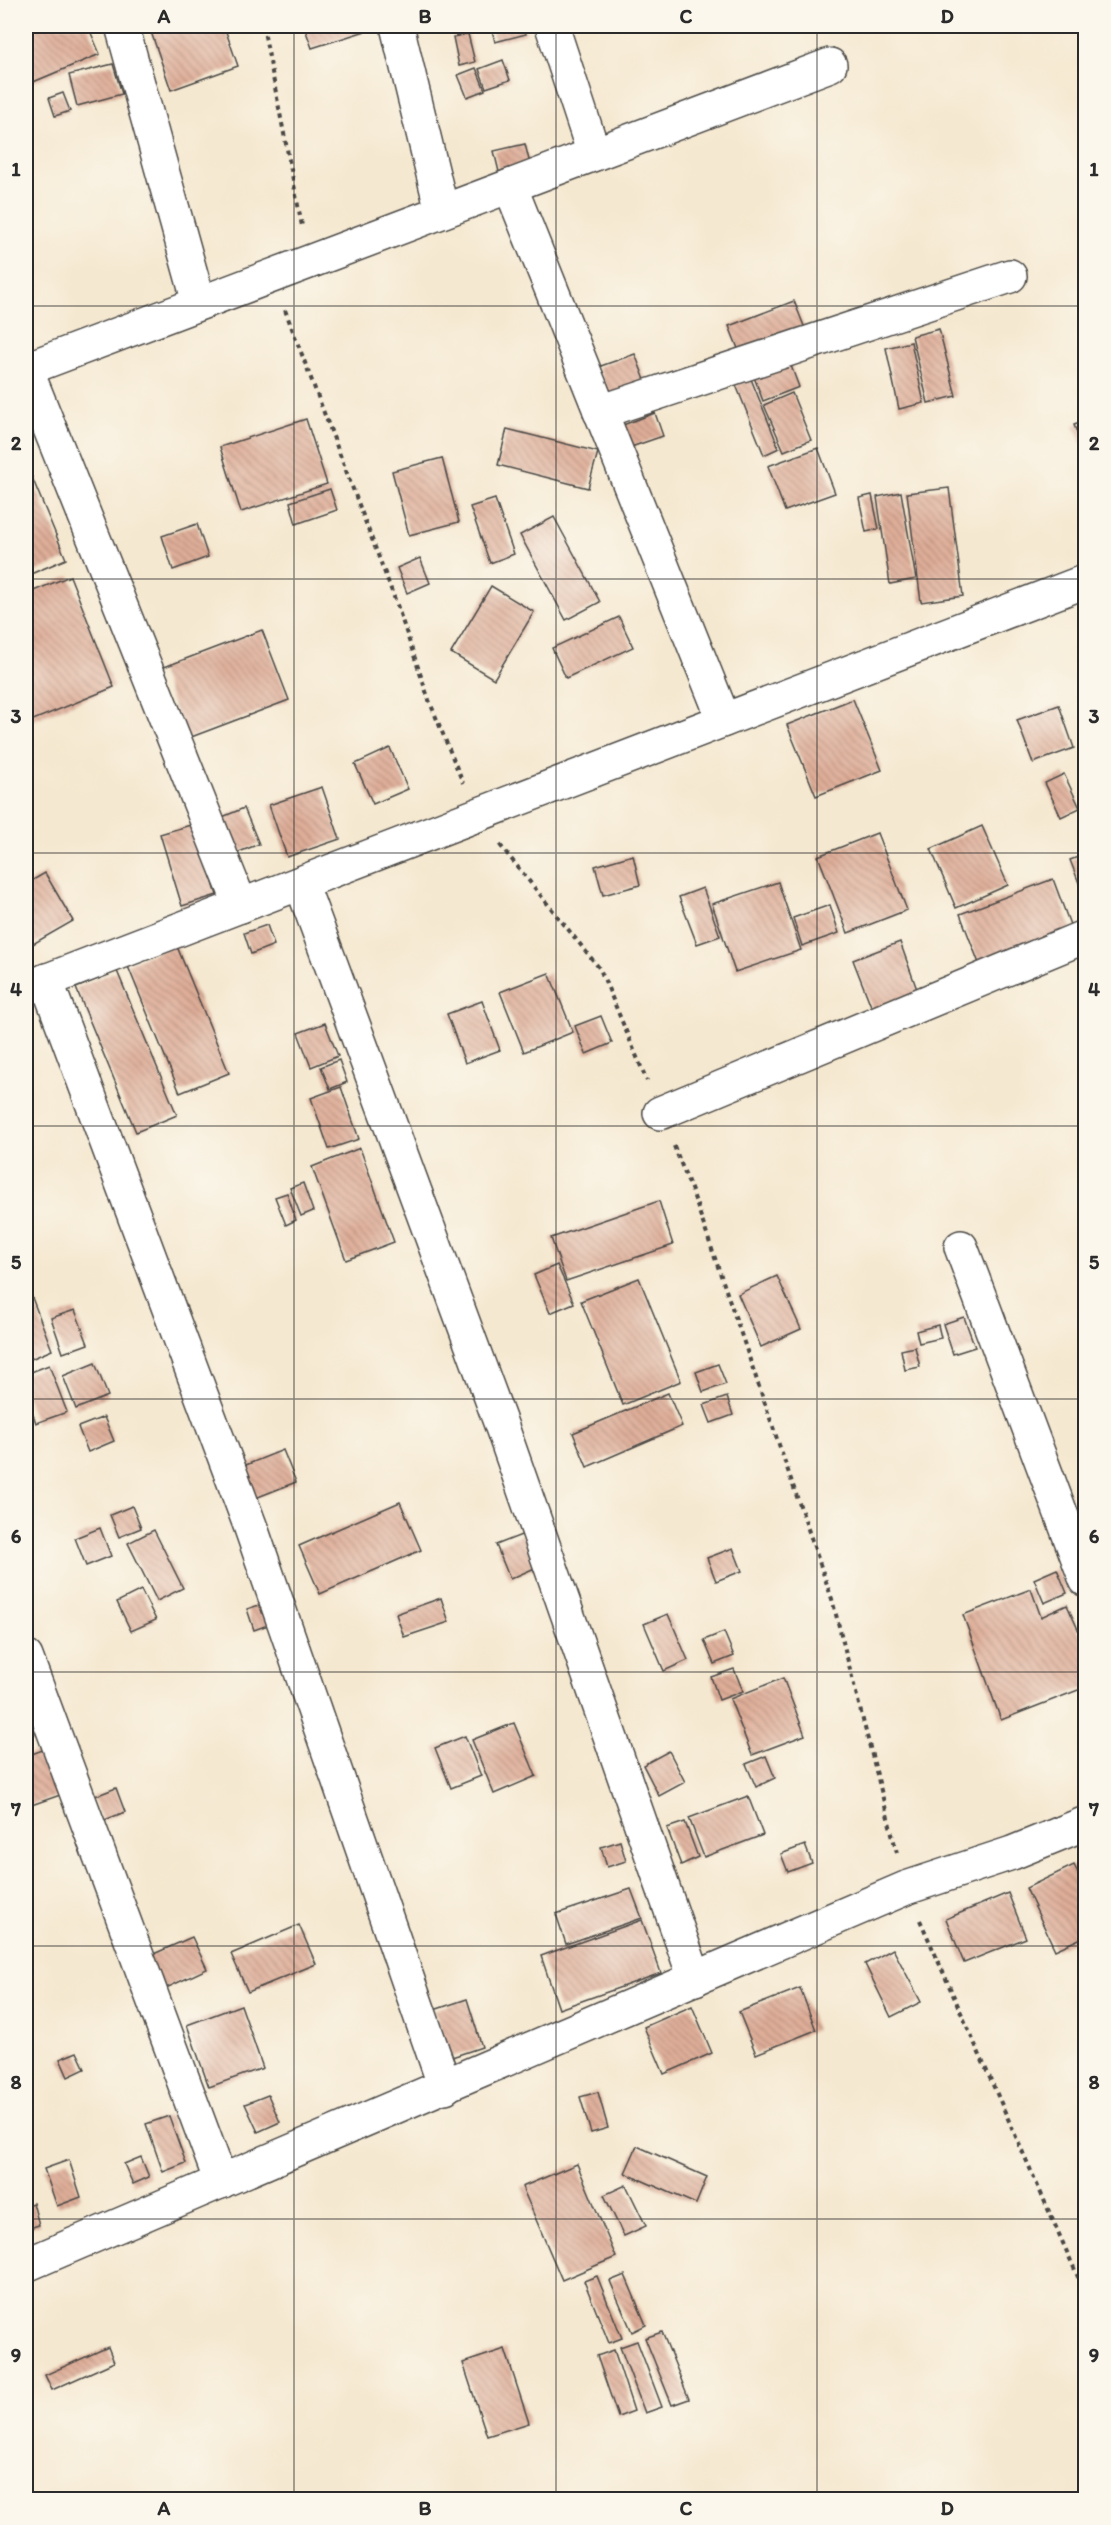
<svg xmlns="http://www.w3.org/2000/svg" width="1111" height="2525" font-family="Itim,sans-serif">
<defs>
<pattern id="building-back-hatch" width="6" height="6" patternUnits="userSpaceOnUse" patternTransform="scale(1.5)"><rect width="6" height="6" fill="#dfae99"/><path d="M-1 5l2 2M0 0l6 6M5-1l2 2" fill="none" stroke="#b58e7d"/></pattern>
</defs>
<rect width="100%" height="100%" fill="#fbf7ec"/>
<filter id="ink" filterUnits="userSpaceOnUse"><feTurbulence type="fractalNoise" baseFrequency=".0167" numOctaves="2"/><feDisplacementMap in="SourceGraphic" scale="12" xChannelSelector="R" yChannelSelector="G"/><feConvolveMatrix kernelMatrix="1 2 1 2 8 2 1 2 1" color-interpolation-filters="sRGB"/></filter>
<filter id="wash" filterUnits="userSpaceOnUse"><feTurbulence type="fractalNoise" baseFrequency=".008" numOctaves="4" result="noise"/><feDisplacementMap in="SourceGraphic" scale="24" xChannelSelector="R" yChannelSelector="G"/><feGaussianBlur stdDeviation="1.35" result="paint"/><feColorMatrix in="noise" values="0 0 0 0 0 0 0 0 0 0 0 0 0 0 0 0 0 1.4 0 .05"/><feComposite in="paint" operator="in"/></filter>
<g filter="url(#wash)">
<rect width="100%" height="100%" fill="#f5e8d0"/>
<g id="blocks">
<g fill="url(#building-back-hatch)">
<polygon points="26,26 88,26 100,54 26,85"/>
<polygon points="149,26 224,26 238,66 171,90"/>
<polygon points="304,26 381,26 312,48"/>
<polygon points="491,26 524,26 526,34 495,42"/>
<polygon points="468,34 475,62 459,66 453,37"/>
<polygon points="503,60 510,80 486,88 479,69"/>
<polygon points="113,64 122,94 77,106 69,75"/>
<polygon points="476,68 485,90 467,97 458,75"/>
<polygon points="63,93 70,111 55,116 49,98"/>
<polygon points="525,144 530,164 499,172 494,151"/>
<polygon points="794,301 806,331 741,356 729,326"/>
<polygon points="939,329 956,396 928,403 912,336"/>
<polygon points="911,342 924,403 899,409 886,348"/>
<polygon points="635,354 647,385 611,399 598,367"/>
<polygon points="790,363 799,387 763,401 754,377"/>
<polygon points="751,379 779,448 764,455 736,385"/>
<polygon points="792,393 811,440 784,451 764,405"/>
<polygon points="655,413 663,436 631,447 623,425"/>
<polygon points="306,419 327,484 241,512 220,447"/>
<polygon points="1086,421 1086,441 1081,443 1074,425"/>
<polygon points="507,429 598,452 588,488 498,465"/>
<polygon points="818,448 835,493 785,511 768,466"/>
<polygon points="442,458 459,522 409,535 392,471"/>
<polygon points="26,463 66,559 26,576"/>
<polygon points="949,488 963,596 921,602 907,493"/>
<polygon points="330,489 337,510 296,524 290,502"/>
<polygon points="901,492 916,579 890,584 877,497"/>
<polygon points="872,495 879,529 866,532 859,498"/>
<polygon points="495,499 514,554 490,563 470,507"/>
<polygon points="554,517 600,602 566,620 520,535"/>
<polygon points="197,524 208,557 173,570 162,536"/>
<polygon points="420,558 430,583 407,593 397,568"/>
<polygon points="70,576 114,687 26,723 26,594"/>
<polygon points="491,586 534,612 494,679 451,653"/>
<polygon points="619,617 633,647 566,678 552,648"/>
<polygon points="262,630 289,700 186,739 159,669"/>
<polygon points="853,699 882,770 816,796 787,725"/>
<polygon points="1059,705 1074,748 1033,763 1017,720"/>
<polygon points="390,748 408,789 373,804 355,764"/>
<polygon points="1064,774 1080,808 1061,817 1045,783"/>
<polygon points="322,787 340,839 287,857 269,805"/>
<polygon points="244,808 259,844 234,854 220,818"/>
<polygon points="194,824 217,895 182,906 160,834"/>
<polygon points="982,826 1008,885 956,908 931,849"/>
<polygon points="877,833 907,910 848,933 818,856"/>
<polygon points="1086,854 1086,887 1081,888 1070,860"/>
<polygon points="633,855 640,885 603,895 595,866"/>
<polygon points="45,873 73,921 26,948 26,884"/>
<polygon points="1053,879 1072,930 980,966 960,914"/>
<polygon points="778,882 801,950 735,972 712,904"/>
<polygon points="703,888 720,936 697,944 679,897"/>
<polygon points="830,905 839,933 802,946 793,918"/>
<polygon points="267,925 274,945 251,954 244,933"/>
<polygon points="900,942 919,995 873,1011 853,960"/>
<polygon points="176,944 229,1073 180,1093 127,964"/>
<polygon points="117,971 177,1115 136,1132 76,988"/>
<polygon points="549,973 573,1032 524,1052 500,992"/>
<polygon points="482,1001 500,1050 465,1063 447,1014"/>
<polygon points="601,1016 612,1043 586,1054 575,1026"/>
<polygon points="325,1023 338,1056 311,1067 298,1033"/>
<polygon points="339,1060 347,1082 330,1089 321,1067"/>
<polygon points="341,1087 359,1139 329,1149 311,1098"/>
<polygon points="360,1148 394,1242 346,1260 312,1167"/>
<polygon points="303,1183 313,1211 301,1216 290,1188"/>
<polygon points="287,1193 296,1220 286,1225 275,1197"/>
<polygon points="659,1201 673,1245 566,1281 551,1238"/>
<polygon points="557,1265 574,1303 550,1313 534,1275"/>
<polygon points="777,1276 801,1329 761,1347 738,1294"/>
<polygon points="639,1278 681,1381 623,1405 581,1301"/>
<polygon points="26,1282 52,1350 26,1361"/>
<polygon points="75,1310 88,1344 63,1353 51,1318"/>
<polygon points="964,1317 975,1347 953,1354 943,1324"/>
<polygon points="938,1325 941,1338 919,1343 916,1331"/>
<polygon points="915,1347 920,1367 905,1370 901,1350"/>
<polygon points="95,1363 108,1396 76,1409 63,1376"/>
<polygon points="718,1364 726,1384 703,1392 696,1372"/>
<polygon points="49,1365 67,1412 36,1423 26,1395 26,1374"/>
<polygon points="668,1393 682,1426 587,1467 573,1433"/>
<polygon points="727,1397 733,1415 711,1423 704,1405"/>
<polygon points="104,1417 114,1441 88,1452 78,1427"/>
<polygon points="283,1450 296,1482 248,1501 236,1469"/>
<polygon points="400,1502 421,1550 320,1594 299,1546"/>
<polygon points="132,1506 141,1528 119,1537 110,1515"/>
<polygon points="100,1528 111,1556 86,1566 75,1538"/>
<polygon points="154,1530 183,1588 157,1601 128,1543"/>
<polygon points="524,1534 537,1567 510,1579 496,1545"/>
<polygon points="733,1548 742,1571 716,1581 707,1558"/>
<polygon points="1057,1569 1067,1593 1044,1603 1034,1579"/>
<polygon points="1031,1589 1041,1617 1067,1605 1086,1647 1086,1687 1001,1720 963,1615"/>
<polygon points="141,1590 156,1620 131,1631 117,1602"/>
<polygon points="441,1598 449,1622 404,1637 396,1614"/>
<polygon points="268,1602 276,1622 254,1630 247,1609"/>
<polygon points="668,1614 688,1660 664,1671 644,1624"/>
<polygon points="724,1632 734,1656 714,1664 704,1640"/>
<polygon points="734,1669 743,1691 719,1700 711,1677"/>
<polygon points="783,1678 805,1735 752,1755 730,1699"/>
<polygon points="514,1723 536,1776 494,1794 472,1740"/>
<polygon points="465,1736 481,1776 451,1788 435,1748"/>
<polygon points="51,1747 66,1793 26,1807 26,1756"/>
<polygon points="669,1751 685,1782 659,1796 643,1765"/>
<polygon points="766,1756 775,1778 756,1787 746,1764"/>
<polygon points="116,1788 125,1812 102,1821 93,1797"/>
<polygon points="748,1796 763,1835 704,1857 689,1818"/>
<polygon points="685,1822 698,1857 681,1865 667,1828"/>
<polygon points="620,1841 626,1861 607,1867 601,1847"/>
<polygon points="805,1845 812,1863 788,1872 781,1854"/>
<polygon points="1074,1865 1086,1888 1086,1936 1055,1950 1026,1888"/>
<polygon points="631,1889 642,1918 566,1944 556,1914"/>
<polygon points="1008,1893 1026,1938 964,1963 946,1919"/>
<polygon points="642,1920 661,1973 559,2009 541,1956"/>
<polygon points="299,1925 316,1964 248,1992 231,1954"/>
<polygon points="192,1937 207,1969 162,1990 147,1957"/>
<polygon points="893,1949 921,2002 891,2017 865,1964"/>
<polygon points="800,1988 816,2030 756,2054 739,2012"/>
<polygon points="467,1999 482,2047 449,2058 434,2010"/>
<polygon points="241,2005 263,2068 209,2087 187,2025"/>
<polygon points="692,2006 712,2053 664,2074 644,2027"/>
<polygon points="77,2052 85,2069 68,2077 60,2059"/>
<polygon points="598,2092 608,2128 591,2133 580,2097"/>
<polygon points="268,2095 280,2122 258,2132 245,2104"/>
<polygon points="169,2116 186,2163 163,2172 146,2124"/>
<polygon points="637,2146 707,2177 696,2204 625,2173"/>
<polygon points="141,2157 149,2177 133,2184 124,2164"/>
<polygon points="69,2160 81,2197 57,2206 44,2169"/>
<polygon points="577,2164 616,2257 562,2280 522,2187"/>
<polygon points="626,2185 646,2226 624,2236 604,2195"/>
<polygon points="33,2203 39,2225 26,2229 26,2205"/>
<polygon points="625,2275 646,2325 632,2332 610,2281"/>
<polygon points="597,2276 622,2338 609,2343 584,2281"/>
<polygon points="662,2332 689,2399 672,2405 645,2338"/>
<polygon points="637,2341 662,2407 645,2413 620,2347"/>
<polygon points="108,2347 114,2362 52,2390 45,2375"/>
<polygon points="505,2349 529,2423 487,2436 463,2363"/>
<polygon points="614,2350 634,2411 618,2417 597,2356"/>
</g>
</g>
</g>
<g filter="url(#ink)">
<use href="#blocks" fill-opacity="0" stroke="#494744" stroke-width="1.5"/>
<g fill="none" stroke-linecap="round" stroke-linejoin="round">
<g stroke="#494744" stroke-width="36">
<g id="minor">
<polyline points="122,26 199,303"/>
<polyline points="397,26 442,211"/>
<polyline points="552,26 594,154"/>
<polyline points="510,186 724,720"/>
<polyline points="600,412 1010,276"/>
<polyline points="301,883 503,1430 695,1979"/>
<polyline points="241,906 26,369 830,65"/>
<polyline points="46,980 251,1528 445,2087"/>
<polyline points="27,988 1086,581"/>
<polyline points="660,1113 1086,936"/>
<polyline points="961,1247 1086,1580"/>
<polyline points="26,1657 221,2182"/>
<polyline points="26,2265 906,1888 1012,1853 1086,1823"/>
</g>
</g>
<g stroke="#494744" stroke-width="4" stroke-dasharray="4.5 4.5" stroke-linecap="butt">
<polyline points="263,26 302,226"/>
<polyline points="285,310 397,605 429,700 463,783"/>
<polyline points="500,845 600,969 647,1081"/>
<polyline points="674,1146 693,1194 832,1599 897,1853"/>
<polyline points="920,1920 1086,2295"/>
</g>
<use href="#minor" stroke="#fff" stroke-width="33"/>
</g>
</g>
<path fill="none" stroke="#2b2b2b" stroke-width="1.5" stroke-opacity="0.55" d="M294,26V2500M556,26V2500M817,26V2500M26,306H1086M26,579H1086M26,853H1086M26,1126H1086M26,1399H1086M26,1672H1086M26,1946H1086M26,2219H1086"/>
<rect width="1111" height="2525" fill="none" stroke="#fbf7ec" stroke-width="66"/>
<rect x="33" y="33" width="1045" height="2459" fill="none" stroke="#2b2b2b" stroke-width="2"/>
<g font-size="20" text-anchor="middle" font-weight="bold" fill="#2b2b2b">
<text x="164" y="23">A</text>
<text x="425" y="23">B</text>
<text x="686" y="23">C</text>
<text x="947" y="23">D</text>
<text x="16" y="176">1</text>
<text x="1094" y="176">1</text>
<text x="16" y="450">2</text>
<text x="1094" y="450">2</text>
<text x="16" y="723">3</text>
<text x="1094" y="723">3</text>
<text x="16" y="996">4</text>
<text x="1094" y="996">4</text>
<text x="16" y="1269">5</text>
<text x="1094" y="1269">5</text>
<text x="16" y="1543">6</text>
<text x="1094" y="1543">6</text>
<text x="16" y="1816">7</text>
<text x="1094" y="1816">7</text>
<text x="16" y="2089">8</text>
<text x="1094" y="2089">8</text>
<text x="16" y="2362">9</text>
<text x="1094" y="2362">9</text>
<text x="164" y="2515">A</text>
<text x="425" y="2515">B</text>
<text x="686" y="2515">C</text>
<text x="947" y="2515">D</text>
</g>
</svg>
